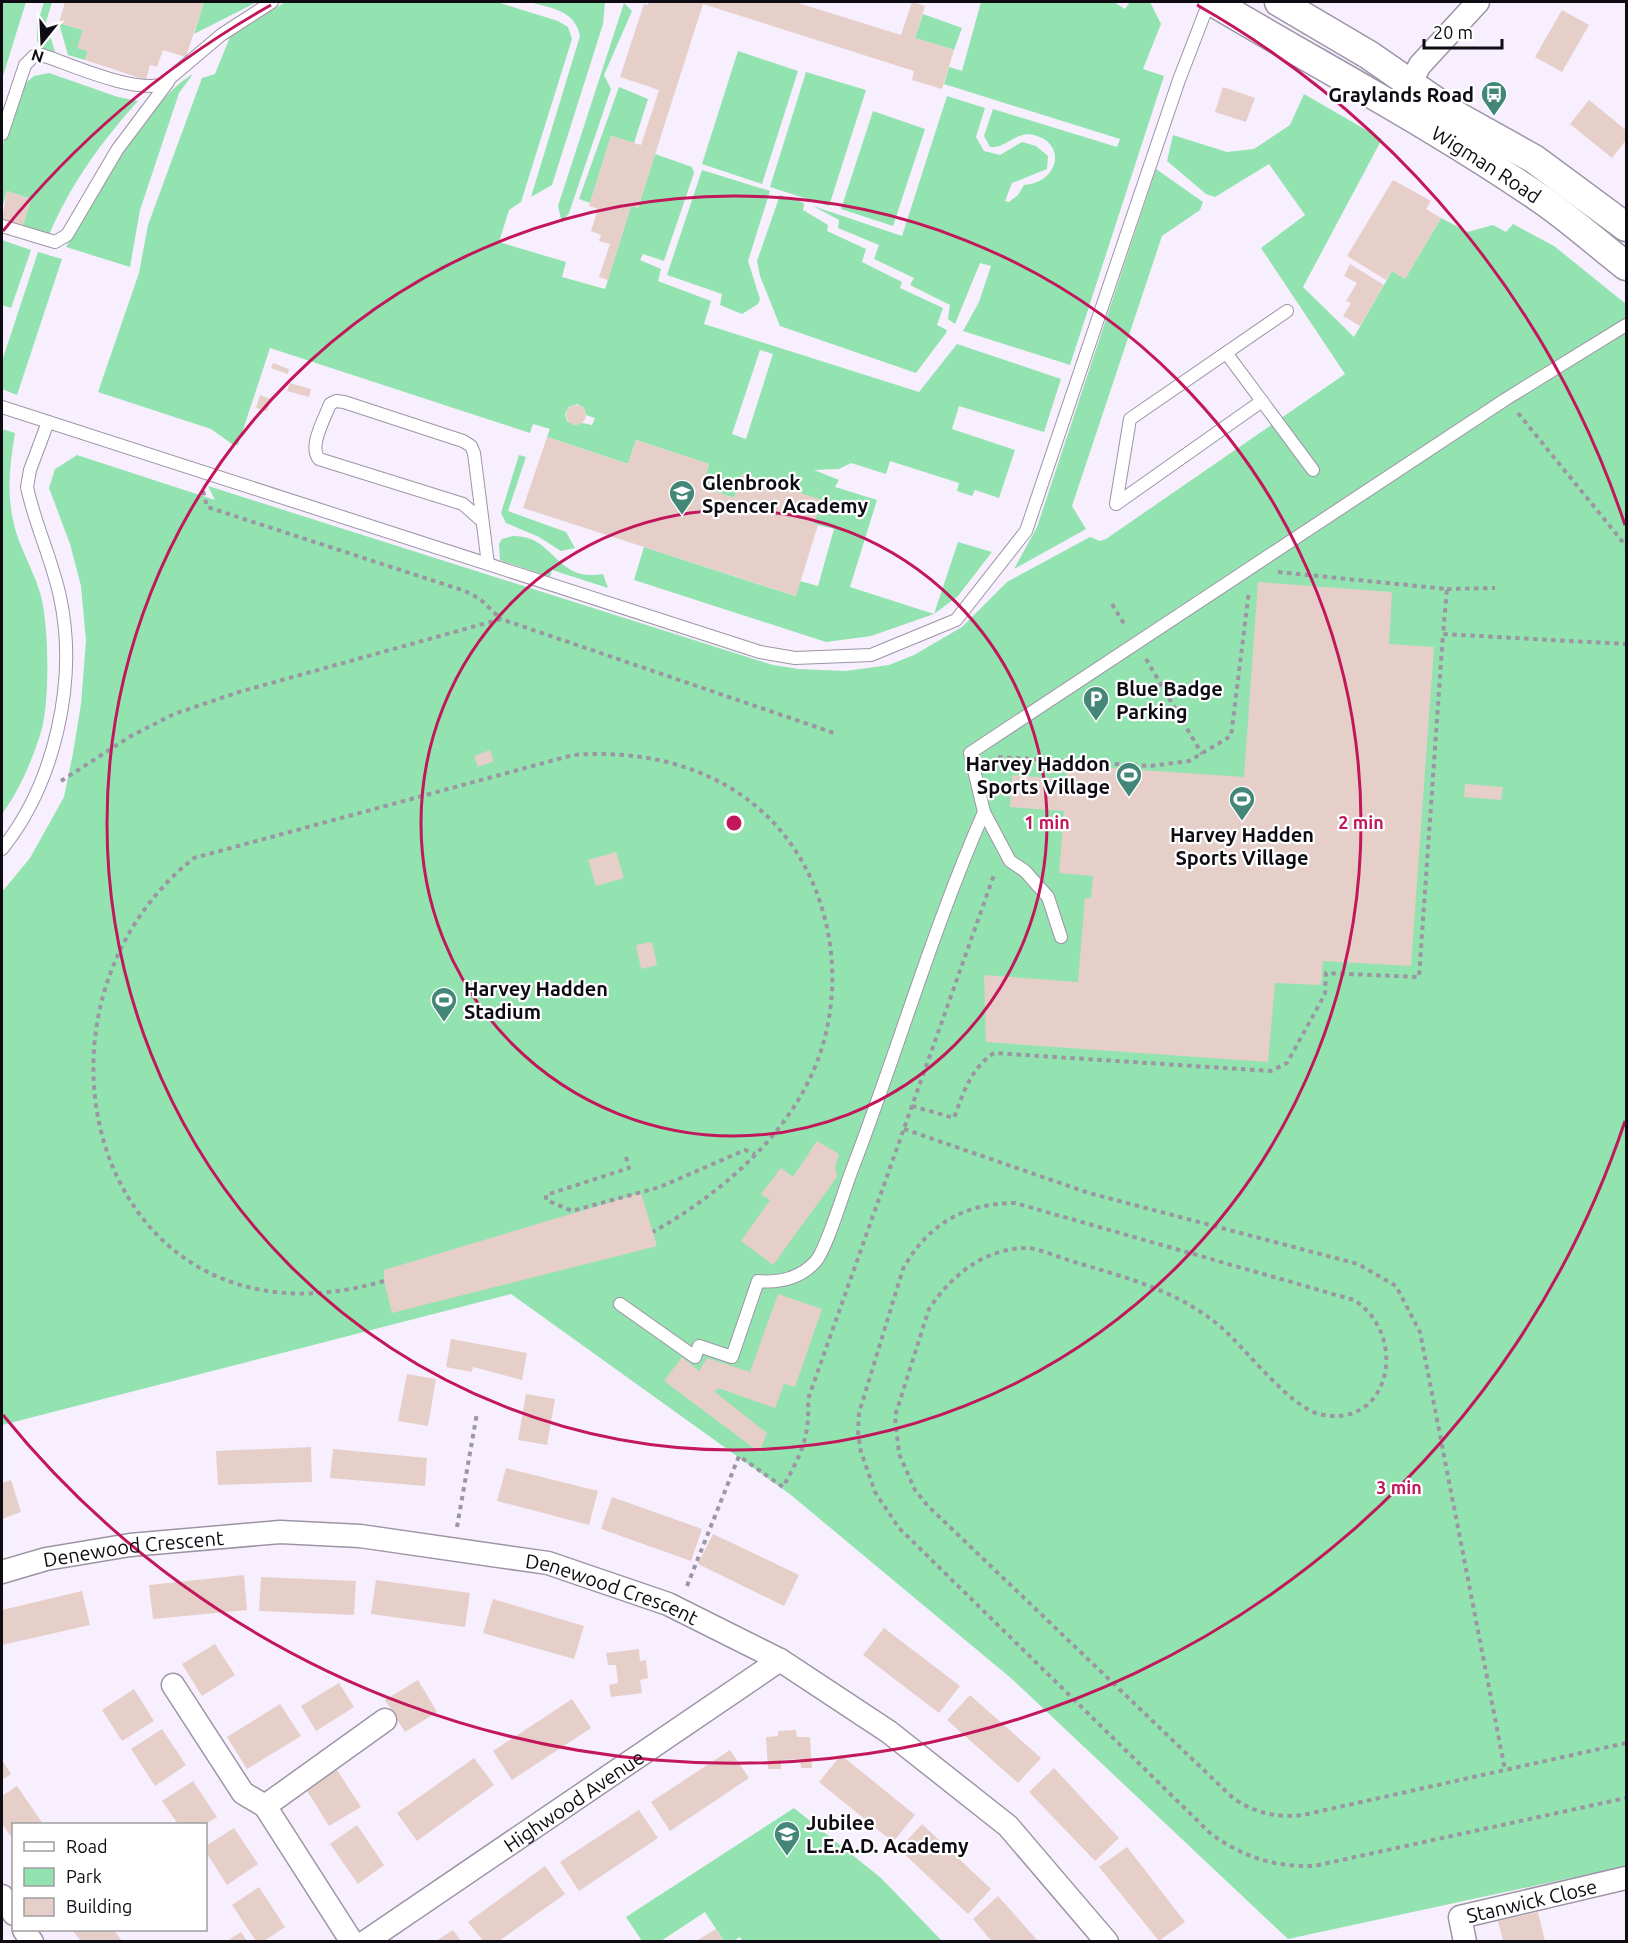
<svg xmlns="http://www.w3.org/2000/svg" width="1628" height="1943" font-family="Ubuntu,sans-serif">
<rect width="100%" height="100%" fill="#f7effe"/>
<g fill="#92e3b0" fill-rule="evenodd">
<polygon points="2,2 26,2 2,79"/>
<polygon points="44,2 52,2 46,22 56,55 45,51 37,41 37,25"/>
<polygon points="204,2 257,2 194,34"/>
<path d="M285,2H497L558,21L568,27L572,39L521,202L509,210L499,242L566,262L562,277L605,289L631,206L638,208L655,154L692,167L694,173L664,261L643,254L640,260L661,269L658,281L711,301L704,324L919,392L957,344L1061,379L1044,432L959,406L952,429L1015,450L999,498L975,490L972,496L957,491L959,483L890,461L886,474L851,463L839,469L814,470L839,480L835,487L877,500L850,587L934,614L958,542L992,552L958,596L934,614L871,636L826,642L634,580L644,547L795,596L800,581L818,586L834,529L814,524L821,500L743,474L734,498L702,487L709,464L636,440L628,464L547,437L550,429L533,424L530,433L270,348L238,445L232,444L211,429L98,392L139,273L148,225L202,78L215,74L230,37ZM760,350L773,354L746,439L732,434ZM577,404L584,408L586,415L595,418L592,425L582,423L575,425L567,421L565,414L569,407Z"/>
<path d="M529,2H605L603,24L552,185L531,197L580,36C575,10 551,8 529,2Z"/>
<path d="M981,2H1114L1125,9L1130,2H1150L1161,24L1143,69L1164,76L1070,365L963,331L979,302L991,266L980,263L955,324L948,319L950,305L910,285L914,278L874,259L879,245L838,228L839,220L813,206L902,236L947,96L985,108L976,137L984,151L1000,155L1022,142L1036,146L1048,156L1047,169L1012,183L1005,201L1009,202L1018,195L1024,185C1058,183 1068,144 1034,135C1017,130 1006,149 990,147L984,136L993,109L1117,147L1120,139L944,84L949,67L962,71Z"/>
<polygon points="624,3 632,11 604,75 611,89 569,213 562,223 558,206"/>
<polygon points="923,14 962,28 954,50 915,38"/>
<polygon points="59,23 83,30 78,48 88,51 85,60 68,55"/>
<polygon points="738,51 798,71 762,184 702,164"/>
<polygon points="806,72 866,90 829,206 770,187"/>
<path d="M49,73L118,97L138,101C100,143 70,185 48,237L22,228L31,199L7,191L2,209V147L22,86L34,76Z"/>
<path d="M193,74L179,93L140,210L130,267L66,247C94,202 149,98 193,74Z"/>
<polygon points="619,87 648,99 634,143 611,136 590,203 579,199"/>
<polygon points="1304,94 1382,139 1303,287 1354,337 1392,271 1405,279 1441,218 1468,232 1493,225 1506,232 1513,224 1554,246 1626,304 1626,1866 1288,1939 1012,1679 791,1495 511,1294 2,1425 2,892 30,858 64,797 73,753 81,704 86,641 81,586 70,544 49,488 55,469 77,455 215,500 208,486 773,665 799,669 846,671 889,665 914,655 962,627 1007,582 1090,537 1100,541 1106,539 1345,374 1261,248 1305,215 1269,164 1215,197 1206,194 1167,161 1173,135 1227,152 1254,149 1290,125"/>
<polygon points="873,111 925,129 893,226 841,209"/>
<polygon points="1156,169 1203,202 1200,210 1162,236 1072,506 1086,529 1014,569 1037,527"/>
<polygon points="702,170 770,191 748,261 760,299 758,304 742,314 720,305 722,294 667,275"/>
<polygon points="780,195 804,203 803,210 828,225 827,231 866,249 862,262 902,282 900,288 943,308 937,325 947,330 946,333 916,373 780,326 760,276 757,261"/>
<polygon points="2,240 31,250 11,308 2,305"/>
<polygon points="38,252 62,259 17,395 2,389 2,361"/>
<path d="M2,429L15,433C9,468 6,498 16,532C23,554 35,574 41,596C49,628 50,701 41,732C32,761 19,791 2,814Z"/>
<polygon points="519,455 526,457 508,511 566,532 575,548 561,551 539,537 506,523 501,513"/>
<path d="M513,536C555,535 555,583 603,574L608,588L552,570L550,577L500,560L499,544L502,539Z"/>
<polygon points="794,1808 881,1878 942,1941 743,1942 740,1937 733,1941 724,1941 705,1912 661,1941 642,1941 626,1917"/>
</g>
<g fill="#e6cfc9">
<polygon points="65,2 204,2 186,57 163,50 157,67 150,65 146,80 85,60 88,51 77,48 83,30 59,23"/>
<polygon points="649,2 795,2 901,35 912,2 925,6 915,38 954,50 942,89 912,80 914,71 703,4 638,208 631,206 608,280 599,277 610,244 599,241 601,235 591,231 598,209 589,206 611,136 641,145 659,90 620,77 644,4 648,5"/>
<polygon points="1562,10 1589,25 1562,72 1535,57"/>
<polygon points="1223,87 1255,98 1246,122 1215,112"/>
<polygon points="1589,100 1626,130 1626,140 1612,158 1570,124"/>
<polygon points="1393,180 1431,201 1426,209 1441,218 1405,279 1392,271 1386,280 1347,256"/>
<polygon points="7,191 31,199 23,226 2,219"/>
<polygon points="1350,264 1384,285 1360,326 1343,316 1351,303 1346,301 1357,283 1344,276"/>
<polygon points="273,363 289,369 288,374 271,368"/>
<polygon points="290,383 311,389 309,397 287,391"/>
<polygon points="260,395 271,399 267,411 256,408"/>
<circle cx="576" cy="415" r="10"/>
<polygon points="547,437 628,464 636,440 709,464 702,487 734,498 742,474 822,500 814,524 818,525 796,596 523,508"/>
<polygon points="1258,582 1392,592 1389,644 1434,647 1411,966 1323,961 1321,985 1275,983 1268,1062 986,1042 984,975 1078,982 1085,898 1091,898 1093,876 1059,873 1064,811 1010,807 1012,775 1066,779 1067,765 1244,777"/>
<polygon points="490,750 494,761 478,767 474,756"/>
<polygon points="1465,784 1503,787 1501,800 1464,797"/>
<polygon points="616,852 624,878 596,886 588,860"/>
<polygon points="652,942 657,965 641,969 636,945"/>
<polygon points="817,1141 839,1154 835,1166 837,1177 773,1265 741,1241 770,1200 761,1194 781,1168 793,1177"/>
<polygon points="641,1193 657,1246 392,1313 384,1281 384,1270"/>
<polygon points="778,1294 822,1309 795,1387 784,1384 775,1408 718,1388 715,1392 767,1433 759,1452 664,1381 682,1357 699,1371 707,1358 750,1372"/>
<polygon points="451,1339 527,1353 522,1380 473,1367 472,1372 446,1367"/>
<polygon points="407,1374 436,1379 428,1426 398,1421"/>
<polygon points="526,1394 555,1399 547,1445 518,1440"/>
<polygon points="311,1447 312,1482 218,1485 216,1451"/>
<polygon points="333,1449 427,1458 425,1486 330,1478"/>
<polygon points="506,1468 598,1491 589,1525 497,1501"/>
<polygon points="11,1480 21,1512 2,1519 2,1483"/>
<polygon points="612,1497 702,1529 691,1561 601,1529"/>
<polygon points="713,1534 799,1575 784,1606 698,1564"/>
<polygon points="244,1575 247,1610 153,1619 149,1585"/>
<polygon points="261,1577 356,1581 354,1615 259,1611"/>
<polygon points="376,1580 470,1593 465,1627 371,1614"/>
<polygon points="82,1591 90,1625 2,1645 2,1610"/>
<polygon points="493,1599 584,1626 574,1659 483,1633"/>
<polygon points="884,1628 960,1686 939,1713 863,1655"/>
<polygon points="215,1644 235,1675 202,1696 182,1664"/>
<polygon points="639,1649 640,1661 646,1660 648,1678 640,1680 642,1693 611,1697 609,1685 618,1683 616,1665 608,1665 606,1653"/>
<polygon points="418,1680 437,1712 405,1732 385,1700"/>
<polygon points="339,1683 354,1707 316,1731 301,1706"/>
<polygon points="134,1689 154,1721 122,1741 102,1710"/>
<polygon points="970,1695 1041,1758 1018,1783 947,1720"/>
<polygon points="572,1699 591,1728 512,1780 493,1751"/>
<polygon points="280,1704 301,1736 247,1769 227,1737"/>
<polygon points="162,1729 186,1765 155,1786 131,1749"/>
<polygon points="796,1730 797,1737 810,1737 812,1768 801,1768 800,1759 781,1760 781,1769 768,1769 766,1737 778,1736 778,1731"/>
<polygon points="730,1750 749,1778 670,1831 651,1802"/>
<polygon points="841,1755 915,1815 893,1842 819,1782"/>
<polygon points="474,1758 494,1785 417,1841 397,1813"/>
<polygon points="2,1760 11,1774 2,1780"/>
<polygon points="1054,1768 1119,1838 1095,1861 1029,1792"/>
<polygon points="337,1770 361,1807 329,1826 306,1789"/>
<polygon points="193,1781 217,1817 206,1824 178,1824 162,1801"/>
<polygon points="17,1786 43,1824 14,1824 14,1841 2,1824 2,1796"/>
<polygon points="639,1810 658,1838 579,1891 560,1862"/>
<polygon points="922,1824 991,1889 968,1914 899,1849"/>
<polygon points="357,1825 384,1865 358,1884 330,1844"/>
<polygon points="234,1828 258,1864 227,1885 206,1852 206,1846"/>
<polygon points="1127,1847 1185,1922 1159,1941 1099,1867"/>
<polygon points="545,1866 565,1894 499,1941 483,1941 468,1922"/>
<polygon points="259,1887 285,1927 264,1941 256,1941 232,1905"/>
<polygon points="998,1896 1038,1941 992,1941 988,1937 973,1919"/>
<polygon points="1538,1912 1545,1941 1503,1941 1498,1921"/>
<polygon points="716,1929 724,1941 696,1941"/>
<polygon points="72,1930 114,1930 122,1941 81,1941"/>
<polygon points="453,1930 461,1941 436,1941"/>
<polygon points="241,1932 247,1941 227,1941"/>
</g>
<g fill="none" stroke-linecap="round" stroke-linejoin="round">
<g stroke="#9d94a6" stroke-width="14">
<g id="service">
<path d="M2,134L25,65L34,56L42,55C75,66 128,91 162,85L221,35L272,2"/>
<polyline points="2,226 55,242 67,235 117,150 168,82"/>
<polyline points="1227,354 1313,470"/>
<polyline points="1262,401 1116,504 1130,419 1287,311"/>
<polyline points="2,407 760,652 795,658 871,655 956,620 1026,531 1179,80 1209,2"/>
<path d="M482,521L463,504L319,459C308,447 325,418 330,404L336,401L344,402L463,441L471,446L474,453L488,564"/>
<path d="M2,849C55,783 78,680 60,597C52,559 35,525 27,487L30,470L48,422"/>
<polyline points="1061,937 1048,897 1025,871 1010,861 984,812 970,753 1506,399 1626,325"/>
<path d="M620,1304L695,1357L699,1346L732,1357L758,1281C780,1283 801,1278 816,1261C827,1248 845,1187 853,1167C898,1050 933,928 984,812"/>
</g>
</g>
<g stroke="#9d94a6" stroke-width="25">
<g id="minor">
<polyline points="1409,85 1420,65 1478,2"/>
<path id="s1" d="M2,1572L46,1559L130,1545L280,1532L360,1536L548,1563L668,1604L780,1660L889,1732L1008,1826L1107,1942"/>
<polyline points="173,1685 243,1793 265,1806 352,1942"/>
<polyline points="265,1806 385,1720"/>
<polyline points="2,1896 14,1914"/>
<polyline points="24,1930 32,1942"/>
<path id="s2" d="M365,1942L780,1660"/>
<path id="s3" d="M1465,1942L1460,1917L1626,1878"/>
</g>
</g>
<g stroke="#9d94a6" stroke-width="31">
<g id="tertiary">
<path id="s4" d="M1213,2C1322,67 1435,126 1541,199C1570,219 1598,244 1626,266"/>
<polyline points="1279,2 1369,55 1457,116 1534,159 1626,227"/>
</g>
</g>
<g stroke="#9c96a2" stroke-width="4" stroke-dasharray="4.5 4.5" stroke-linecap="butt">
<polyline points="1518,413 1626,546"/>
<polyline points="203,491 207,507 465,591 480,599 501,619"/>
<polyline points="1278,572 1447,589 1443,634"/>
<polyline points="1447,589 1495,588"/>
<polyline points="1112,604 1126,627"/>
<polyline points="1146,659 1202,754"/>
<polyline points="998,757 1150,766 1189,761 1231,736 1249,591"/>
<polyline points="61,781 131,736 174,714 239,692 501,619 837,734"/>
<path d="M912,1106L954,1118C963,1093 971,1068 994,1053L1271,1071L1287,1063L1325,994L1326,973L1419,977L1443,634L1626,644"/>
<polyline points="904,1129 1089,1193 1358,1264 1396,1286 1420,1332 1505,1770"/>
<polyline points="626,1157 629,1168 546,1195 546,1200 572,1211 660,1187 745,1150 755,1154"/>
<path d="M384,1281C99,1364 0,1012 194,858L573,755C698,745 806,807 829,938C836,979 832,1023 817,1062C788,1137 720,1194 653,1232"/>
<polyline points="457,1527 477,1413"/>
<path d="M687,1586L739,1456L783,1487C801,1454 810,1438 808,1399L995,872"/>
<path d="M1626,1743L1303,1815C1276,1818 1255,1813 1233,1798L928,1506L915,1490L899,1454L895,1416L929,1309C951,1276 983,1249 1025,1248C1038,1248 1055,1256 1068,1260C1123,1277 1176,1289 1221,1327C1246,1349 1290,1407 1319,1414C1390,1431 1410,1336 1354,1300L1015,1203C964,1203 927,1225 903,1269L859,1413L858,1433L861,1452L875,1492L899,1528L1210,1833C1242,1857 1274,1867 1314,1866L1626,1798"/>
</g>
<use href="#service" stroke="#fff" stroke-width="12"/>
<use href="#minor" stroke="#fff" stroke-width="22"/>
<use href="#tertiary" stroke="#fff" stroke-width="28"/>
</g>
<g fill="none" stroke="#c2185b" stroke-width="3">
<circle cx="734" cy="823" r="313"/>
<circle cx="734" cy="823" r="627"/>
<path d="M1625 1121A940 940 0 0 1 3 1415M3 231A940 940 0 0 1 271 5M1197 5A940 940 0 0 1 1625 525"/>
</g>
<defs>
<g id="bus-pin" transform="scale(1.35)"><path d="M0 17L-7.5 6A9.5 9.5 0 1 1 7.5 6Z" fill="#448779" stroke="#fff"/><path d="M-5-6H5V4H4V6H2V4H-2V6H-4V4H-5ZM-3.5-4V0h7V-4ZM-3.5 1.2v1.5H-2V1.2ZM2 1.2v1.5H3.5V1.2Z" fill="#fff"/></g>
<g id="school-pin" transform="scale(1.35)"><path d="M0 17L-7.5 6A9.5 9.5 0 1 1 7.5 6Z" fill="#448779" stroke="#fff"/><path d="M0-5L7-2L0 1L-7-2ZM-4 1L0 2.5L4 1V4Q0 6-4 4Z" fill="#fff"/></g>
<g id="parking-pin" transform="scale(1.35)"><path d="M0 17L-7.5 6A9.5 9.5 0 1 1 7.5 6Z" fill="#448779" stroke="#fff"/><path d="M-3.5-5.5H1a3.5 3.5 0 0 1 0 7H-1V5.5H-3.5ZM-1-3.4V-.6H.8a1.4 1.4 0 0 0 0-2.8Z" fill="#fff"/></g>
<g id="stadium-pin" transform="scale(1.35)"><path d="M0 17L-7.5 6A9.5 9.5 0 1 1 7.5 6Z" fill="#448779" stroke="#fff"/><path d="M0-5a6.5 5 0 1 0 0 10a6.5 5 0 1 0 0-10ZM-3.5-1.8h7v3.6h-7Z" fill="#fff"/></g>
</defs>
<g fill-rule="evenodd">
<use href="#bus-pin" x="1494" y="94"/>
<use href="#school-pin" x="682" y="493"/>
<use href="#parking-pin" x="1096" y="699"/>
<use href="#stadium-pin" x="1129" y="775"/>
<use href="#stadium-pin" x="1242" y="799"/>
<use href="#stadium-pin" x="444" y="1000"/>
<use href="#school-pin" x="787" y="1834"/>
</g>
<g text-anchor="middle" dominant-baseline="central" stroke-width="4.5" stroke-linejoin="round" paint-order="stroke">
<g font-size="20" font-weight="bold" fill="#0e0b12" stroke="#fff" text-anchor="start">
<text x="1474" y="94" text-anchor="end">Graylands Road</text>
<text x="702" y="482">Glenbrook<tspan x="702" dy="23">Spencer Academy</tspan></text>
<text x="1116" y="688">Blue Badge<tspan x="1116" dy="23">Parking</tspan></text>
<text x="1110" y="763" text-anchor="end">Harvey Haddon<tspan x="1110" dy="23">Sports Village</tspan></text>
<text x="1242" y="834" text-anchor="middle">Harvey Hadden<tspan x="1242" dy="23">Sports Village</tspan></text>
<text x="464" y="988">Harvey Hadden<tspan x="464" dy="23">Stadium</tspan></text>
<text x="806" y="1822">Jubilee<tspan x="806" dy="23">L.E.A.D. Academy</tspan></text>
</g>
<g font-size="20" fill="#0e0b12" stroke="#fff">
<text stroke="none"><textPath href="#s4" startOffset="318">Wigman Road</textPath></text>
<text stroke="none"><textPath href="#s1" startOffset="134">Denewood Crescent</textPath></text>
<text stroke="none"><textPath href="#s1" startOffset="620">Denewood Crescent</textPath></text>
<text stroke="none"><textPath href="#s2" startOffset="252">Highwood Avenue</textPath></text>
<text stroke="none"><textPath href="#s3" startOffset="99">Stanwick Close</textPath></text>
</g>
</g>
<circle cx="734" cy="823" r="9" fill="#c2185b" stroke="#fff" stroke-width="3"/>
<g font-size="18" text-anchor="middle" font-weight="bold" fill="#c2185b" stroke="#fff" stroke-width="4.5" stroke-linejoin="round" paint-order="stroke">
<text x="1047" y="829">1 min</text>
<text x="1361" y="829">2 min</text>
<text x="1399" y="1494">3 min</text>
</g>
<rect width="1628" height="1943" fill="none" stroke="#0e0b12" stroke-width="6"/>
<rect x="12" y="1823" width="195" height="108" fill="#ffffff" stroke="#9f9da0" stroke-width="1.5"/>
<rect x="24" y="1842" width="30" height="9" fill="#ffffff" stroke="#9f9da0" stroke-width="1.5"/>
<text x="66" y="1853" font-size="18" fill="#0e0b12">Road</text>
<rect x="24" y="1868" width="30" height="18" fill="#92e3b0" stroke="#9f9da0" stroke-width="1.5"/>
<text x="66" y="1883" font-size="18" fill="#0e0b12">Park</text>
<rect x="24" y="1898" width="30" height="18" fill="#e6cfc9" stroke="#9f9da0" stroke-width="1.5"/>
<text x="66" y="1913" font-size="18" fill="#0e0b12">Building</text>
<g transform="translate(42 42) rotate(198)" stroke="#ffffff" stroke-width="4.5" paint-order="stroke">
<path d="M0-4.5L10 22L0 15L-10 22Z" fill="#0e0b12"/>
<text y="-9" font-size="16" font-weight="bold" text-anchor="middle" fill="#0e0b12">N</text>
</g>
<path d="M1424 39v9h78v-9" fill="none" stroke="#0e0b12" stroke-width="3"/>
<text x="1433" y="39" font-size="18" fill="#0e0b12" stroke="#ffffff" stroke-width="4.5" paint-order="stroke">20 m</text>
</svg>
